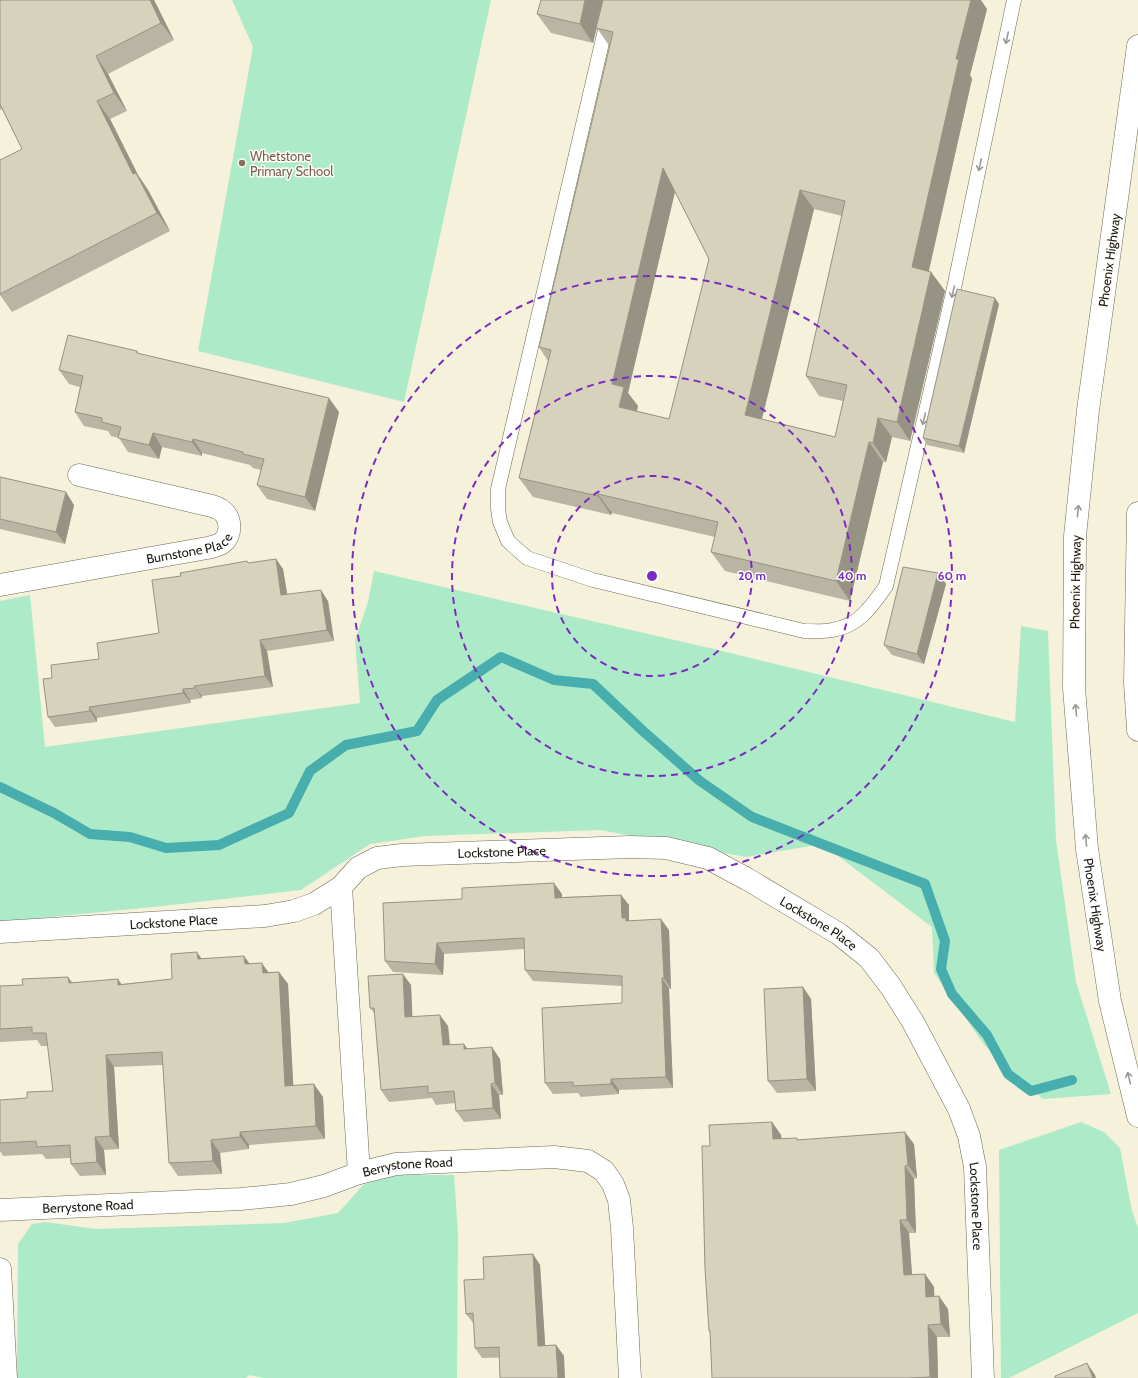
<svg xmlns="http://www.w3.org/2000/svg" width="1138" height="1378" font-family="Cabin,sans-serif">
<rect width="100%" height="100%" fill="#f5f1da"/>
<g fill="#adebc8">
<polygon points="232,0 491,0 404,402 198,351 253,47"/>
<polygon points="374,571 714,649 1015,722 1021,626 1048,631 1056,840 1076,982 1111,1094 1043,1099 985,1046 934,973 932,927 822,844 746,857 600,830 425,836 370,844 301,890 163,906 0,922 0,601 30,595 45,747 360,703 355,640 368,602"/>
<polygon points="1081,1122 1104,1132 1120,1148 1132,1211 1138,1228 1138,1313 1009,1378 1001,1378 999,1150"/>
<polygon points="394,1175 454,1175 458,1234 457,1378 263,1378 250,1375 245,1378 17,1378 18,1244 32,1224 45,1222 96,1229 284,1223 338,1213 364,1184"/>
</g>
<g fill="none" stroke-linecap="round" stroke-linejoin="round">
<polyline stroke="#47adad" stroke-width="10" points="0,787 54,813 90,834 130,837 166,848 219,845 289,813 310,771 346,745 417,731 437,700 501,657 554,680 593,684 643,731 700,781 752,817 925,884 945,941 941,969 952,994 987,1035 1008,1074 1031,1091 1072,1080"/>
<g stroke="#6e6a56" stroke-width="15">
<path id="lane" d="M612,0L498,489V509L500,522L508,541L527,558L593,580L804,631C813,631 823,632 832,630C859,626 871,607 886,586L954,288L1014,0"/>
</g>
<g stroke="#6e6a56" stroke-width="23">
<g id="street">
<path id="s1" d="M0,585L207,548C211,547 218,546 222,543C232,535 232,518 221,510C218,508 215,507 212,506L79,475"/>
<polyline points="341,887 359,1173"/>
<path id="s2" d="M0,932L265,916L294,911L314,904L341,887L358,868L377,858L402,855L630,847L666,848L708,858L747,879L839,934L869,958L891,987L913,1022L959,1109L969,1136L975,1167L983,1378"/>
<path id="s3" d="M0,1210L241,1199L291,1194L324,1186L359,1173L396,1164L554,1157L588,1161L604,1171L613,1184L619,1200L622,1228L630,1378"/>
<polyline points="0,1269 6,1378"/>
</g>
</g>
<g stroke="#6e6a56" stroke-width="23">
<g id="secondary">
<path id="s4" d="M1138,46L1088,410L1075,536L1074,688L1087,849L1110,1001L1138,1116"/>
<polyline points="1138,513 1135,683 1138,730"/>
</g>
</g>
<use href="#lane" stroke="#fff" stroke-width="14"/>
<use href="#street" stroke="#fff" stroke-width="22"/>
<use href="#secondary" stroke="#fff" stroke-width="22"/>
</g>
<g fill="#b9b5a2" fill-rule="evenodd">
<polygon points="0,0 154,0 174,40 108,74 127,111 110,119 138,175 148,190 170,231 12,312 0,295 0,160 22,149 2,109 0,110"/>
<path d="M987,9L970,75L972,79L929,271L931,272L945,291L910,441L892,437L886,462H883L850,601L725,571L711,552L715,537L612,513L611,515L533,497L519,478L548,361L539,347L610,47L597,28L593,43L551,33L537,14ZM675,192L709,259L669,419L637,411L638,406L628,393ZM814,209L842,216L806,376L819,396L843,401L835,437L762,419Z"/>
<polygon points="999,304 964,453 927,445 923,438"/>
<polygon points="137,351 139,354 339,412 315,511 267,499 257,485 261,470 253,468 250,465 202,453 202,456 162,447 159,459 128,452 119,438 111,436 108,431 84,426 75,412 80,387 69,384 59,370"/>
<polygon points="0,477 74,505 65,544 0,529"/>
<polygon points="276,559 283,569 287,594 328,601 334,641 267,651 273,687 202,696 202,698 190,700 191,703 97,718 97,722 55,727 48,717 52,678 99,659 159,633 181,576 249,563"/>
<polygon points="938,573 946,584 924,664 892,655 884,645"/>
<polygon points="562,894 562,897 621,895 629,905 629,921 669,930 671,989 669,989 673,1088 619,1090 619,1094 581,1097 578,1093 553,1094 545,1083 622,1003 622,986 533,981 525,970 524,949 444,954 443,975 393,972 385,961"/>
<polygon points="244,956 250,964 268,972 279,972 288,984 293,1085 323,1097 325,1139 249,1145 249,1149 220,1153 222,1174 178,1176 169,1163 163,1065 114,1067 119,1149 104,1150 106,1175 80,1176 71,1164 70,1158 46,1159 42,1154 3,1156 0,1151 0,1100 27,1098 53,1091 48,1046 41,1046 37,1040 0,1042 0,986 72,982 121,984 172,979 202,959"/>
<polygon points="411,985 412,1017 448,1026 450,1045 467,1049 500,1059 503,1095 499,1095 501,1119 464,1122 456,1111 455,1103 436,1105 432,1098 389,1102 381,1090 375,1014 370,1008"/>
<polygon points="803,987 811,999 816,1091 777,1093 768,1081"/>
<polygon points="772,1122 781,1135 782,1139 914,1144 917,1178 914,1179 916,1233 909,1233 912,1275 925,1274 934,1287 934,1296 948,1309 950,1337 937,1337 938,1378 712,1378 710,1333 709,1331 710,1146"/>
<polygon points="533,1254 540,1265 545,1346 556,1345 564,1356 482,1358 475,1348 474,1324 466,1314 484,1279"/>
</g>
<g fill="#969384">
<polygon points="150,0 154,0 174,40 161,23"/>
<polygon points="585,0 603,0 593,43 580,24"/>
<polygon points="971,0 981,0 987,9 970,75 972,79 925,287 912,267 956,59"/>
<polygon points="96,56 108,74 127,111 114,93"/>
<polygon points="97,101 110,119 138,175 148,190 170,231 157,213 133,174"/>
<polygon points="663,168 676,187 628,393 638,406 633,427 619,407 612,384"/>
<polygon points="800,190 814,209 758,434 745,415"/>
<polygon points="931,272 945,291 910,441 897,422"/>
<polygon points="995,298 999,304 964,453 959,446"/>
<polygon points="329,398 339,412 315,511 305,497"/>
<polygon points="878,418 892,437 886,462 873,443"/>
<polygon points="153,433 162,447 159,459 149,445"/>
<polygon points="193,439 202,453 202,456 192,442"/>
<polygon points="869,442 883,462 850,601 836,581"/>
<polygon points="66,492 74,505 65,544 56,532"/>
<polygon points="598,494 612,513 611,515 598,496"/>
<polygon points="276,559 283,569 289,605 281,595"/>
<polygon points="938,573 946,584 924,664 917,654"/>
<polygon points="321,590 328,601 334,641 327,630"/>
<polygon points="260,640 267,651 273,687 265,676"/>
<polygon points="194,686 202,696 202,698 195,688"/>
<polygon points="183,689 190,700 191,703 183,693"/>
<polygon points="89,707 97,718 97,722 90,711"/>
<polygon points="554,883 562,894 562,909 555,898"/>
<polygon points="621,895 629,905 629,923 622,918"/>
<polygon points="661,919 669,930 671,989 664,978"/>
<polygon points="437,943 444,954 443,975 435,964"/>
<polygon points="197,952 206,965 198,959"/>
<polygon points="244,956 253,969 245,964"/>
<polygon points="262,963 271,976 263,973"/>
<polygon points="279,972 288,984 294,1099 285,1086"/>
<polygon points="403,974 411,985 413,1029 405,1017"/>
<polygon points="68,977 77,989 69,983"/>
<polygon points="662,978 669,989 673,1088 666,1077"/>
<polygon points="118,979 127,992 118,985"/>
<polygon points="803,987 811,999 816,1091 807,1079"/>
<polygon points="440,1015 448,1026 451,1057 443,1045"/>
<polygon points="464,1044 472,1055 464,1049"/>
<polygon points="492,1047 500,1059 503,1095 495,1083"/>
<polygon points="106,1055 114,1067 119,1149 110,1136"/>
<polygon points="611,1079 619,1090 619,1094 611,1084"/>
<polygon points="314,1084 323,1097 325,1139 316,1126"/>
<polygon points="491,1084 499,1095 501,1119 493,1108"/>
<polygon points="772,1122 781,1135 782,1152 773,1139"/>
<polygon points="240,1132 249,1145 249,1149 240,1137"/>
<polygon points="905,1132 914,1144 917,1178 908,1165"/>
<polygon points="95,1137 104,1150 106,1175 97,1162"/>
<polygon points="211,1140 220,1153 222,1174 213,1161"/>
<polygon points="905,1166 914,1179 916,1233 907,1220"/>
<polygon points="900,1220 909,1233 913,1288 904,1275"/>
<polygon points="533,1254 540,1265 546,1357 538,1346"/>
<polygon points="925,1274 934,1287 935,1310 926,1297"/>
<polygon points="939,1296 948,1309 950,1337 941,1324"/>
<polygon points="928,1325 937,1337 938,1378 931,1378 930,1377"/>
<polygon points="556,1345 564,1356 565,1378 558,1378"/>
<polygon points="1087,1363 1095,1375 1096,1378 1093,1378"/>
</g>
<g fill="#d7d2bc" stroke="#969384" fill-rule="evenodd">
<polygon points="0,0 150,0 161,23 96,56 114,93 97,101 133,174 136,173 157,213 0,294 0,160 22,149 0,104"/>
<polygon points="541,0 585,0 580,24 537,14"/>
<path d="M603,0H971L956,59H959L912,267L931,272L897,422L878,418L873,443L869,442L836,581L711,552L718,522L598,494V496L519,478L551,350L539,347L613,32L596,28ZM663,168L709,259L669,419L619,407L624,387L612,384ZM800,190L845,201L806,376L847,385L835,437L745,415Z"/>
<polygon points="957,289 995,298 959,446 923,438"/>
<polygon points="68,335 137,351 137,353 329,398 305,497 257,485 264,459 243,454 243,452 193,439 192,442 153,433 149,445 118,438 121,427 102,422 102,418 75,412 83,376 59,370"/>
<polygon points="0,477 66,492 56,532 0,519"/>
<polygon points="276,559 281,595 321,590 327,630 260,640 265,676 194,686 195,688 183,689 183,693 89,707 90,711 48,717 43,679 52,678 51,665 99,659 97,643 159,633 152,580 181,576 180,573 247,561 248,563"/>
<polygon points="903,567 938,573 917,654 884,645"/>
<polygon points="554,883 555,898 621,895 622,918 626,918 626,921 661,919 664,978 662,978 666,1077 611,1079 611,1084 573,1086 573,1082 545,1083 542,1008 622,1003 622,976 525,970 524,938 437,943 435,964 385,961 383,903 462,899 462,888"/>
<polygon points="197,952 198,959 244,956 245,964 262,963 263,973 279,972 285,1086 314,1084 316,1126 240,1132 240,1137 211,1140 213,1161 169,1163 162,1052 106,1055 110,1136 95,1137 97,1162 71,1164 70,1145 37,1147 36,1141 0,1143 0,1100 27,1098 27,1092 53,1091 46,1033 32,1033 32,1027 0,1029 0,986 23,985 22,979 68,977 69,983 118,979 118,985 172,979 171,954"/>
<polygon points="403,974 405,1017 440,1015 443,1045 464,1044 464,1049 492,1047 495,1083 491,1084 493,1108 456,1111 454,1091 428,1093 428,1086 381,1090 374,1008 370,1008 368,976"/>
<polygon points="803,987 807,1079 768,1081 764,989"/>
<polygon points="772,1122 773,1139 797,1138 797,1140 905,1132 908,1165 905,1166 907,1220 900,1220 904,1275 925,1274 926,1297 939,1296 941,1324 928,1325 930,1377 909,1378 712,1378 710,1331 709,1331 705,1269 702,1146 710,1146 709,1125"/>
<polygon points="533,1254 538,1346 556,1345 558,1378 500,1378 499,1347 475,1348 473,1313 466,1314 464,1280 484,1279 483,1257"/>
<polygon points="1087,1363 1093,1378 1055,1378 1055,1376"/>
</g>
<defs><path id="oneway-shaft" d="M-6 0H5M1.5-3L5.5 0L1.5 3" fill="none" stroke-width="1.6" stroke-linecap="round" stroke-linejoin="round"/></defs>
<g stroke="#999894">
<use href="#oneway-shaft" transform="translate(1007 38) rotate(102)"/>
<use href="#oneway-shaft" transform="translate(980 165) rotate(102)"/>
<use href="#oneway-shaft" transform="translate(953 292) rotate(103)"/>
<use href="#oneway-shaft" transform="translate(924 419) rotate(103)"/>
<use href="#oneway-shaft" transform="translate(1078 511) rotate(-84)"/>
<use href="#oneway-shaft" transform="translate(1076 710) rotate(-95)"/>
<use href="#oneway-shaft" transform="translate(1086 840) rotate(-95)"/>
<use href="#oneway-shaft" transform="translate(1129 1078) rotate(-104)"/>
</g>
<g fill="none" stroke="#7b2cbf" stroke-width="2" stroke-dasharray="7 5">
<circle cx="652" cy="576" r="100"/>
<circle cx="652" cy="576" r="200"/>
<circle cx="652" cy="576" r="300"/>
</g>
<circle fill="#8d6e63" stroke="#fffef9" stroke-width="1.5" cx="242" cy="163" r="4"/>
<g text-anchor="middle" dominant-baseline="central" stroke-width="3" stroke-linejoin="round" paint-order="stroke">
<g font-size="13" fill="#785e54" stroke="#fffef9" text-anchor="start">
<text x="250" y="156">Whetstone<tspan x="250" dy="15">Primary School</tspan></text>
</g>
<g font-size="13" fill="#1c1a12" stroke="#fffef9">
<text transform="translate(1109 260) rotate(-82)">Phoenix Highway</text>
<text stroke="none"><textPath href="#s1" startOffset="193">Burnstone Place</textPath></text>
<text transform="translate(1075 582) rotate(-89)">Phoenix Highway</text>
<text stroke="none"><textPath href="#s2" startOffset="520">Lockstone Place</textPath></text>
<text stroke="none"><textPath href="#s4" startOffset="864">Phoenix Highway</textPath></text>
<text stroke="none"><textPath href="#s2" startOffset="174">Lockstone Place</textPath></text>
<text stroke="none"><textPath href="#s2" startOffset="856">Lockstone Place</textPath></text>
<text stroke="none"><textPath href="#s3" startOffset="412">Berrystone Road</textPath></text>
<text stroke="none"><textPath href="#s3" startOffset="88">Berrystone Road</textPath></text>
<text stroke="none"><textPath href="#s2" startOffset="1193">Lockstone Place</textPath></text>
</g>
</g>
<circle cx="652" cy="576" r="6" fill="#7b2cbf" stroke="#fffef9" stroke-width="2"/>
<g font-size="12" text-anchor="middle" font-weight="bold" fill="#7b2cbf" stroke="#fffef9" stroke-width="3" stroke-linejoin="round" paint-order="stroke">
<text x="752" y="580">20 m</text>
<text x="852" y="580">40 m</text>
<text x="952" y="580">60 m</text>
</g>
</svg>
